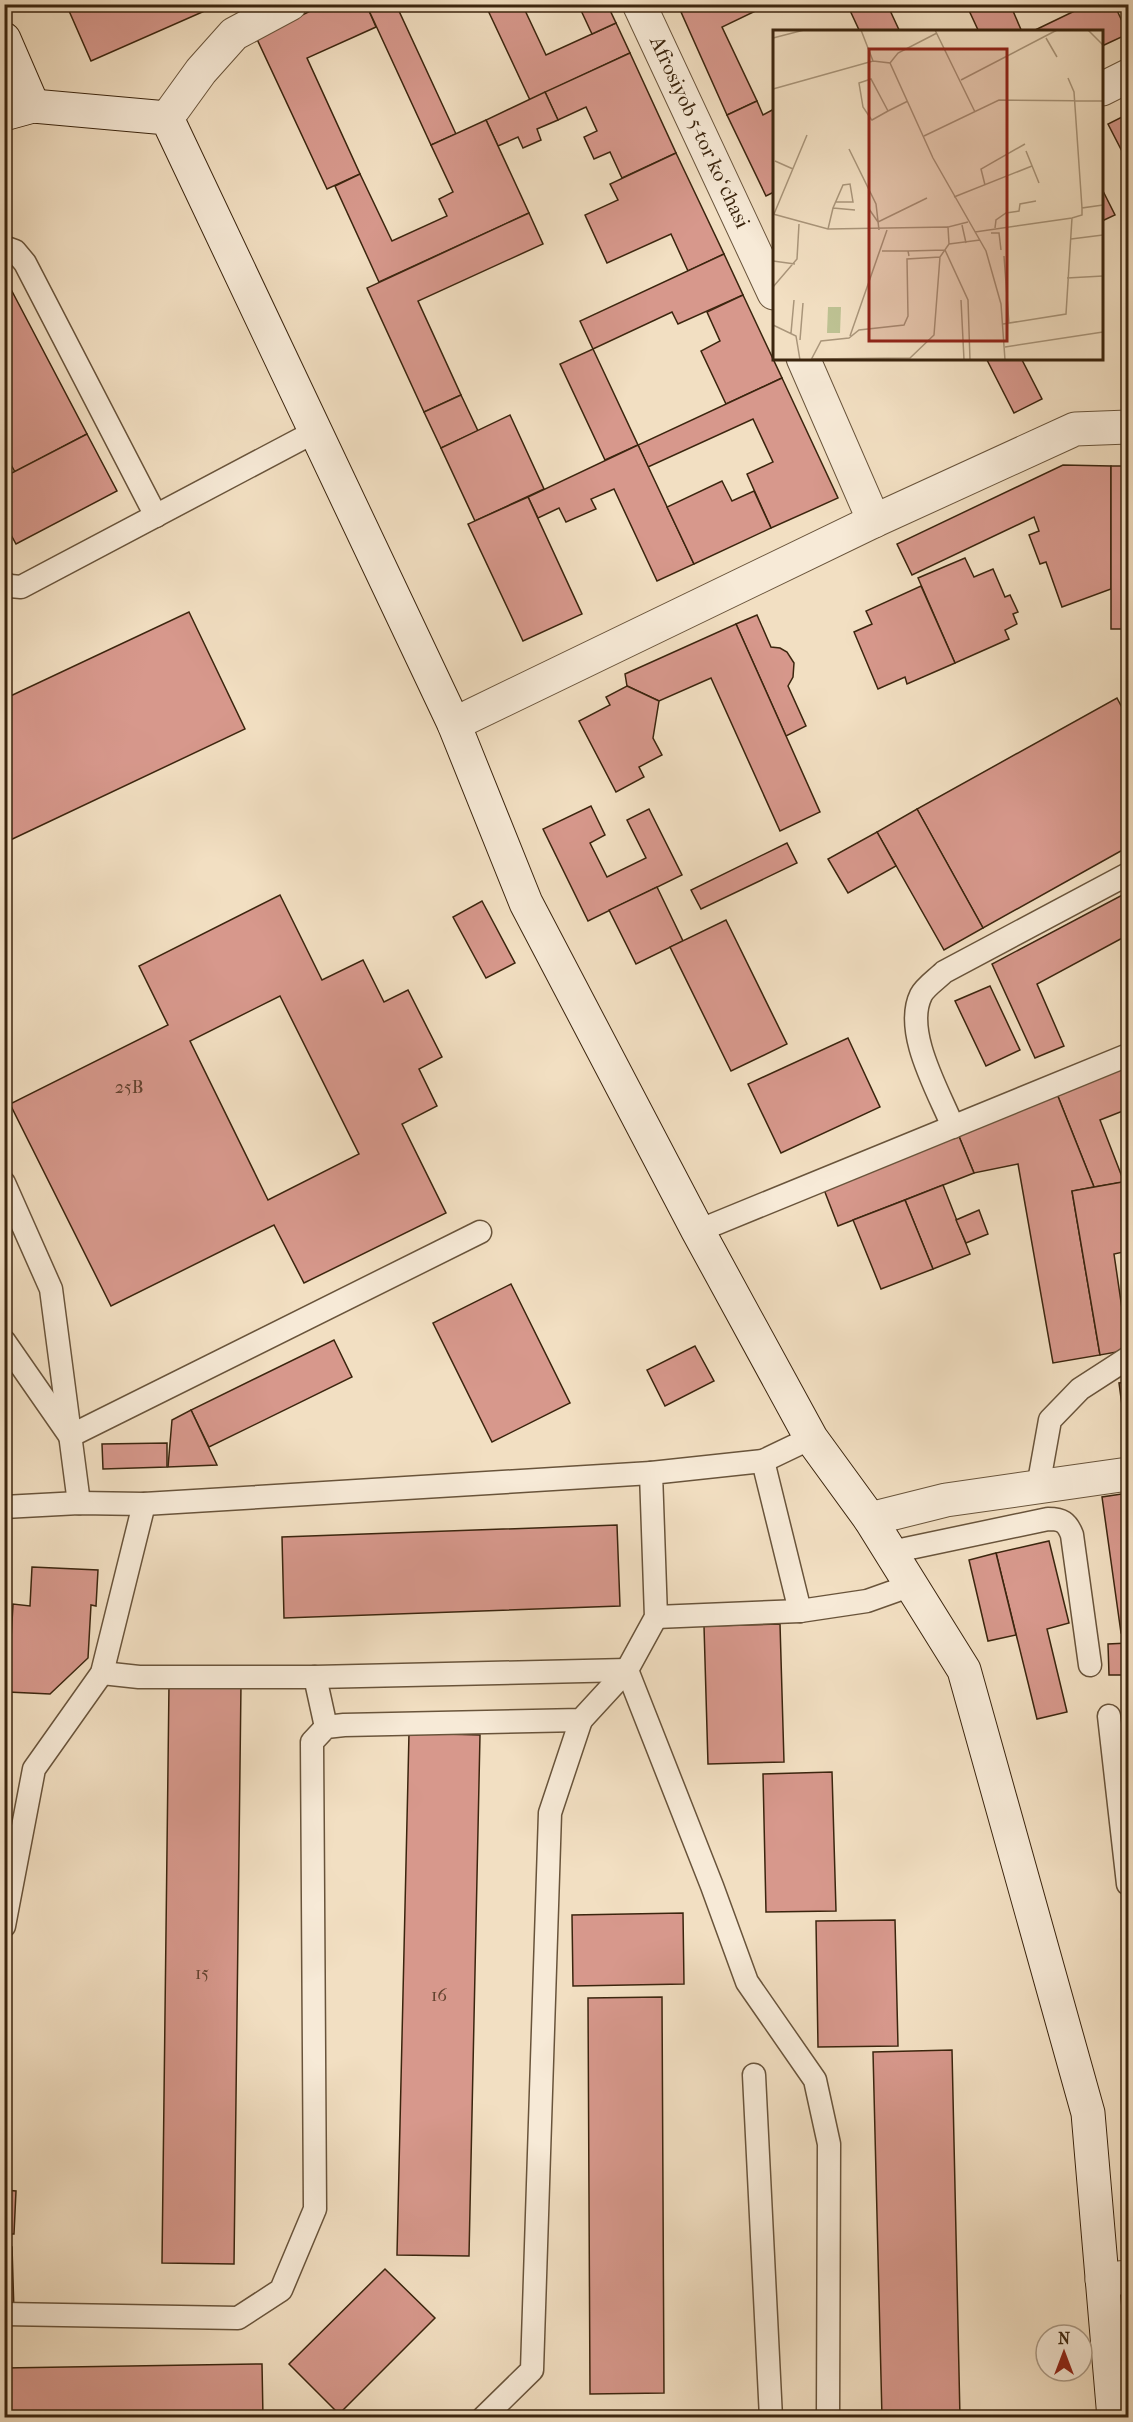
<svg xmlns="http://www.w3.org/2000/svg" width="1133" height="2422" font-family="'IM FELL French Canon',serif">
<rect width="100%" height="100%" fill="#f2dfc2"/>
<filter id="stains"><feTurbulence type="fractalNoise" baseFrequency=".00333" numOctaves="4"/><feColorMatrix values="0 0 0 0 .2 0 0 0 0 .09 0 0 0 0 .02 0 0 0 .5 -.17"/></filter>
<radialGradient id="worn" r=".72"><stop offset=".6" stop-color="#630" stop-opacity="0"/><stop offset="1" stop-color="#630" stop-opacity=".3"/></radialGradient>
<g fill="#d7988c" stroke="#3b250e" stroke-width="1.5" fill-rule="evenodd">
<polygon points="66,4 216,4 216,6 91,61"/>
<polygon points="325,4 366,4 376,27 307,58 360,174 327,189 256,37"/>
<polygon points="366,4 413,4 399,11 456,134 431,145"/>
<polygon points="485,4 522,4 546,55 616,23 630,53 530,100"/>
<polygon points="578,4 607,4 616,23 592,34"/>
<polygon points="696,4 770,4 722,27 757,101 727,115 681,12"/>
<polygon points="847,4 887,4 900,32 860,32"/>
<polygon points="966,4 1010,4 1022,32 979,32"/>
<polygon points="1089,4 1114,4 1128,34 1102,46 1102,32 1031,32"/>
<polygon points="630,53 676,153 622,178 610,152 594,159 584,137 597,131 586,107 558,120 545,92"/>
<polygon points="545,92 558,120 537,129 541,140 523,148 518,137 498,146 486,120"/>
<polygon points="757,101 763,115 774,109 774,192 766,196 727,115"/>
<polygon points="1128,114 1128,163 1108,124"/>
<polygon points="486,120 529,213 379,282 335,186 360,174 392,241 447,216 439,199 453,192 431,145"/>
<polygon points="676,153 724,254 688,271 671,234 607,263 585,215 618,200 610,184"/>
<polygon points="1102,189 1115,215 1102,221"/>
<polygon points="529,213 543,244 418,301 461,395 424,412 367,288"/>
<polygon points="724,254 743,295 678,324 672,312 593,349 580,321"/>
<polygon points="4,276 87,434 15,472 4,452"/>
<polygon points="743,295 782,378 726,404 701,351 720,341 707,312"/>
<polygon points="593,349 638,445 605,460 560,364"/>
<polygon points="986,358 1021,358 1042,399 1014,413"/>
<polygon points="782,378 838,498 771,528 747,474 773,462 753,419 648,467 638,445"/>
<polygon points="461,395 478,431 441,448 424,412"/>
<polygon points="510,415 544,489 475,521 441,448"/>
<polygon points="87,434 117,491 16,544 4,522 4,477"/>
<polygon points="638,445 694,564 657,581 614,489 591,499 596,509 566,522 559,508 538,518 528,497"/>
<polygon points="1063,465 1111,466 1111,589 1062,607 1046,562 1040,564 1029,535 1039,531 1034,517 912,575 897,544"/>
<rect x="1111" y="466" width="17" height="163"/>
<polygon points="722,481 732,501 754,491 771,528 694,564 667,507"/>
<polygon points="528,497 582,614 523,641 468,524"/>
<polygon points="965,558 974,577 993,569 1005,597 1010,595 1018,612 1013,614 1017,624 1005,630 1009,639 955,663 918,578"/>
<polygon points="921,586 955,663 907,684 905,677 878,689 854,632 872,624 866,611"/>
<polygon points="189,612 245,729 4,843 4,699"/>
<polygon points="757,615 771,647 780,648 787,652 794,663 793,677 788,686 806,726 786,736 736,624"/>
<polygon points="736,624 820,812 780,831 711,678 659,701 627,686 625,674"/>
<polygon points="627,686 659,701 653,738 662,755 639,767 644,777 616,792 579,721 610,705 606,697"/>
<polygon points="1117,698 1128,719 1128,847 983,928 917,809"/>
<polygon points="591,806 605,835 590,843 607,877 646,858 627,820 649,809 682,875 588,921 543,829"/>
<polygon points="917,809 983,928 944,950 877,832"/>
<polygon points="877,832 896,866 848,893 828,859"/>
<polygon points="787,843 797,863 701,909 691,890"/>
<polygon points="657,887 683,941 636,964 609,910"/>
<polygon points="1128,892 1128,935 1037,984 1064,1046 1035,1058 992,964"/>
<path d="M280,895L322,980L363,960L384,1002L408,990L442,1057L419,1069L437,1106L402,1124L446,1213L304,1283L274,1225L111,1306L10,1104L168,1025L139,966ZM280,996L359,1154L268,1200L190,1041Z"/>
<polygon points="482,901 515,963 486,978 453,917"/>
<polygon points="726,920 787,1044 731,1071 670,947"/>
<polygon points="990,986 1020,1050 986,1066 955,1001"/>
<polygon points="848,1038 880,1107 781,1153 748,1084"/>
<polygon points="1128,1067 1128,1109 1100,1120 1124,1182 1094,1187 1057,1094"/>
<polygon points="1057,1094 1094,1187 1072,1191 1100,1355 1053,1363 1018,1164 974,1173 958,1134"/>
<polygon points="958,1134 974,1173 838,1226 823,1187"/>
<polygon points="1128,1181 1128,1251 1114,1254 1128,1350 1100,1355 1072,1191"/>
<polygon points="943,1185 970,1254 933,1269 905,1200"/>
<polygon points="905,1200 933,1269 881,1289 853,1220"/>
<polygon points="979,1210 988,1234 966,1243 956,1220"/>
<polygon points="511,1284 570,1403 492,1442 433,1323"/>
<polygon points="334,1340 352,1377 209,1447 191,1410"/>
<polygon points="695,1346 714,1381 665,1406 647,1370"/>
<polygon points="1128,1382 1128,1451 1119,1383"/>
<polygon points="191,1410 217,1465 168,1467 172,1420"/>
<polygon points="167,1443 167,1467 103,1469 102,1444"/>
<polygon points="1128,1493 1128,1632 1121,1633 1102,1497"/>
<polygon points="617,1525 620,1606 284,1618 282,1537"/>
<polygon points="1049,1541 1069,1623 1047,1629 1067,1712 1037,1719 996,1553"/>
<polygon points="996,1553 1016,1635 988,1641 969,1560"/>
<polygon points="32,1567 98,1570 96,1606 91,1605 88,1658 50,1694 8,1692 13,1604 30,1606"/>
<polygon points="780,1624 784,1762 708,1764 704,1626"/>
<polygon points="1128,1643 1128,1675 1109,1675 1108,1644"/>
<polygon points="169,1684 241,1684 234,2264 162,2263"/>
<polygon points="409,1733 480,1735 469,2256 397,2255"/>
<polygon points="832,1772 836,1911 766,1912 763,1774"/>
<polygon points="683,1913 684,1984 573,1986 572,1915"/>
<polygon points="895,1920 898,2046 818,2047 816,1921"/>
<polygon points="662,1997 664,2393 590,2394 588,1998"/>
<polygon points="952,2050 960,2418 882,2418 873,2052"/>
<polygon points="4,2190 16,2191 14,2234 4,2234"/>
<polygon points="4,2247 12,2247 14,2312 4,2312"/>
<polygon points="385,2269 435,2318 339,2414 289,2364"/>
<polygon points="262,2364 263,2418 4,2418 4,2368"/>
</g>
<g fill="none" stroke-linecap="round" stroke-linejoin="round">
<g stroke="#69543b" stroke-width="25">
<g id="lane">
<polyline points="4,247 15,251 25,263 156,516"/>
<polyline points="4,583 10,586 21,587 316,431"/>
<path d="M953,1127C939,1092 903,1032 921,995C925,987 937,979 944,972L1128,874"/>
<polyline points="4,1183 51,1289 79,1503"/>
<polyline points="698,1231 1128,1055"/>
<polyline points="4,1341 70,1436 480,1232"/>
<polyline points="763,1461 800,1611"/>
<polyline points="1038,1487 1050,1420 1080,1389 1128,1358"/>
<polyline points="4,1507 79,1503 144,1504 651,1473"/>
<path d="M891,1552L1048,1519C1062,1519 1067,1522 1072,1535L1090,1665"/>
<polyline points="656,1617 800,1611 867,1601 912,1585"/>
<polyline points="102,1673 139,1677 315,1677 326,1727"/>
<polyline points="315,1677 627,1670 712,1886 747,1982 815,2080 829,2144 828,2418"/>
<polyline points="1109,1716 1128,1884"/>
<polyline points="4,1926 34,1769 102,1673 144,1504"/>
<polyline points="754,2075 771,2418"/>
<polyline points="4,2314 238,2318 281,2290 315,2209 312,1742 326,1727 344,1725 581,1720 627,1670 656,1617 651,1473 763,1461 811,1438"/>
<polyline points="483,2418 532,2370 550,1813 581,1720"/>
</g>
</g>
<g stroke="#69543b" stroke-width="35">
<g id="street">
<polyline points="639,4 774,293"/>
<polyline points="1102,89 1128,76"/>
<polyline points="167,118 201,71 234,34 290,4"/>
<polyline points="803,358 874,521"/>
<polyline points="454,724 874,521 1075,429 1128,427"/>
<polyline points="870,1519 946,1500 1128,1474"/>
<polyline points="1102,2280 1128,2277"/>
</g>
</g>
<g stroke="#3b250e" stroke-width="35">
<g id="secondary">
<polyline points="4,39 33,106"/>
<polyline points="4,114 33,106 167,118 454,724 526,903 698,1231 811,1438 870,1519 964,1670 1088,2113 1114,2418"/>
</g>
</g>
<use href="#lane" stroke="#f7ead7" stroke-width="22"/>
<use href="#street" stroke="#f7ead7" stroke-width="33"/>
<use href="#secondary" stroke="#f7ead7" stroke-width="33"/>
</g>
<g text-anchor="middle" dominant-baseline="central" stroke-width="4.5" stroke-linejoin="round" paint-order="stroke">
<g font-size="18" fill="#62422e">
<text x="129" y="1087">25B</text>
<text x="202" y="1973">15</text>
<text x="439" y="1995">16</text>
</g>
<g font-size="21" fill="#3b250e" stroke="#f7ead7">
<text transform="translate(700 132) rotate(65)">Afrosiyob 5-tor koʻchasi</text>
</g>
</g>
<g transform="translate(773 30)">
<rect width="330" height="330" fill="#f2dfc2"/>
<path d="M55,277H68L67,303H54Z" fill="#bdc192"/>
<path fill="none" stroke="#a9957a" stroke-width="1.5" d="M88,0L100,31M162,0L202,82M315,0L330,15M0,8L31,0M273,8L284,27M117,33L125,23L164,3M295,48L301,62L309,178M188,50L284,0M0,59L100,31L117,33L160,128L213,221L228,274L232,330M115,81L98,49L86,53L90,77L98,89L99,90L115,81L135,71M151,106L226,70L330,71M76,119L103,174L106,200M253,121L266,153M2,131L20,139M212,155L208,139L252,114M181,167L259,136M60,178L82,180M96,179L105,192L154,168M0,184L55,199L175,197M1,184L34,105M189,195L193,213M222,198L223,190L233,183L246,181L247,174L263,171M55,199L60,178L70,155L77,154L80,172H62M202,202L299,188L309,185V178L330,175M218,203H226L228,220M298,209L330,205M176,214L207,210M109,221H135L136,226M135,221L172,220L195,270L197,330M231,226L236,294M0,231L22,234M294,248L330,246M0,257L24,229L26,194M188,270L191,330M230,294L293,284L299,188M0,295L23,306L27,330M18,303L21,270M77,306L114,200M27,310L30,273M232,317L330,302M38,329L137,328L161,305L167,227M38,330L48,311L76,308L86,300L131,295L135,286L134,229L167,227L176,214L175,197L195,192"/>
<path fill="#8f2418" fill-opacity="0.15" stroke="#8f2418" stroke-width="3" d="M96,19H234V311H96Z"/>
<rect width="330" height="330" fill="none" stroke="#3b250e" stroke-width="3"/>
</g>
<rect width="1133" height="2422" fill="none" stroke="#f2dfc2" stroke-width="24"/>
<rect x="6" y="6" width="1121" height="2410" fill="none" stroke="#3b250e" stroke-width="3"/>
<rect x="12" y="12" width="1109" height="2398" fill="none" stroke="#3b250e" stroke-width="1.5"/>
<g transform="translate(1064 2353)"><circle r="28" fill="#f7ead7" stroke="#ac9b87" stroke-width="1.5"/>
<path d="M0-4.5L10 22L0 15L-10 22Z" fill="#8f2418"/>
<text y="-9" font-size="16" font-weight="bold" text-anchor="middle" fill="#3b250e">N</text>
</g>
<rect width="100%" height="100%" filter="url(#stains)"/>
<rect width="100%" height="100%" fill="url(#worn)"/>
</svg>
